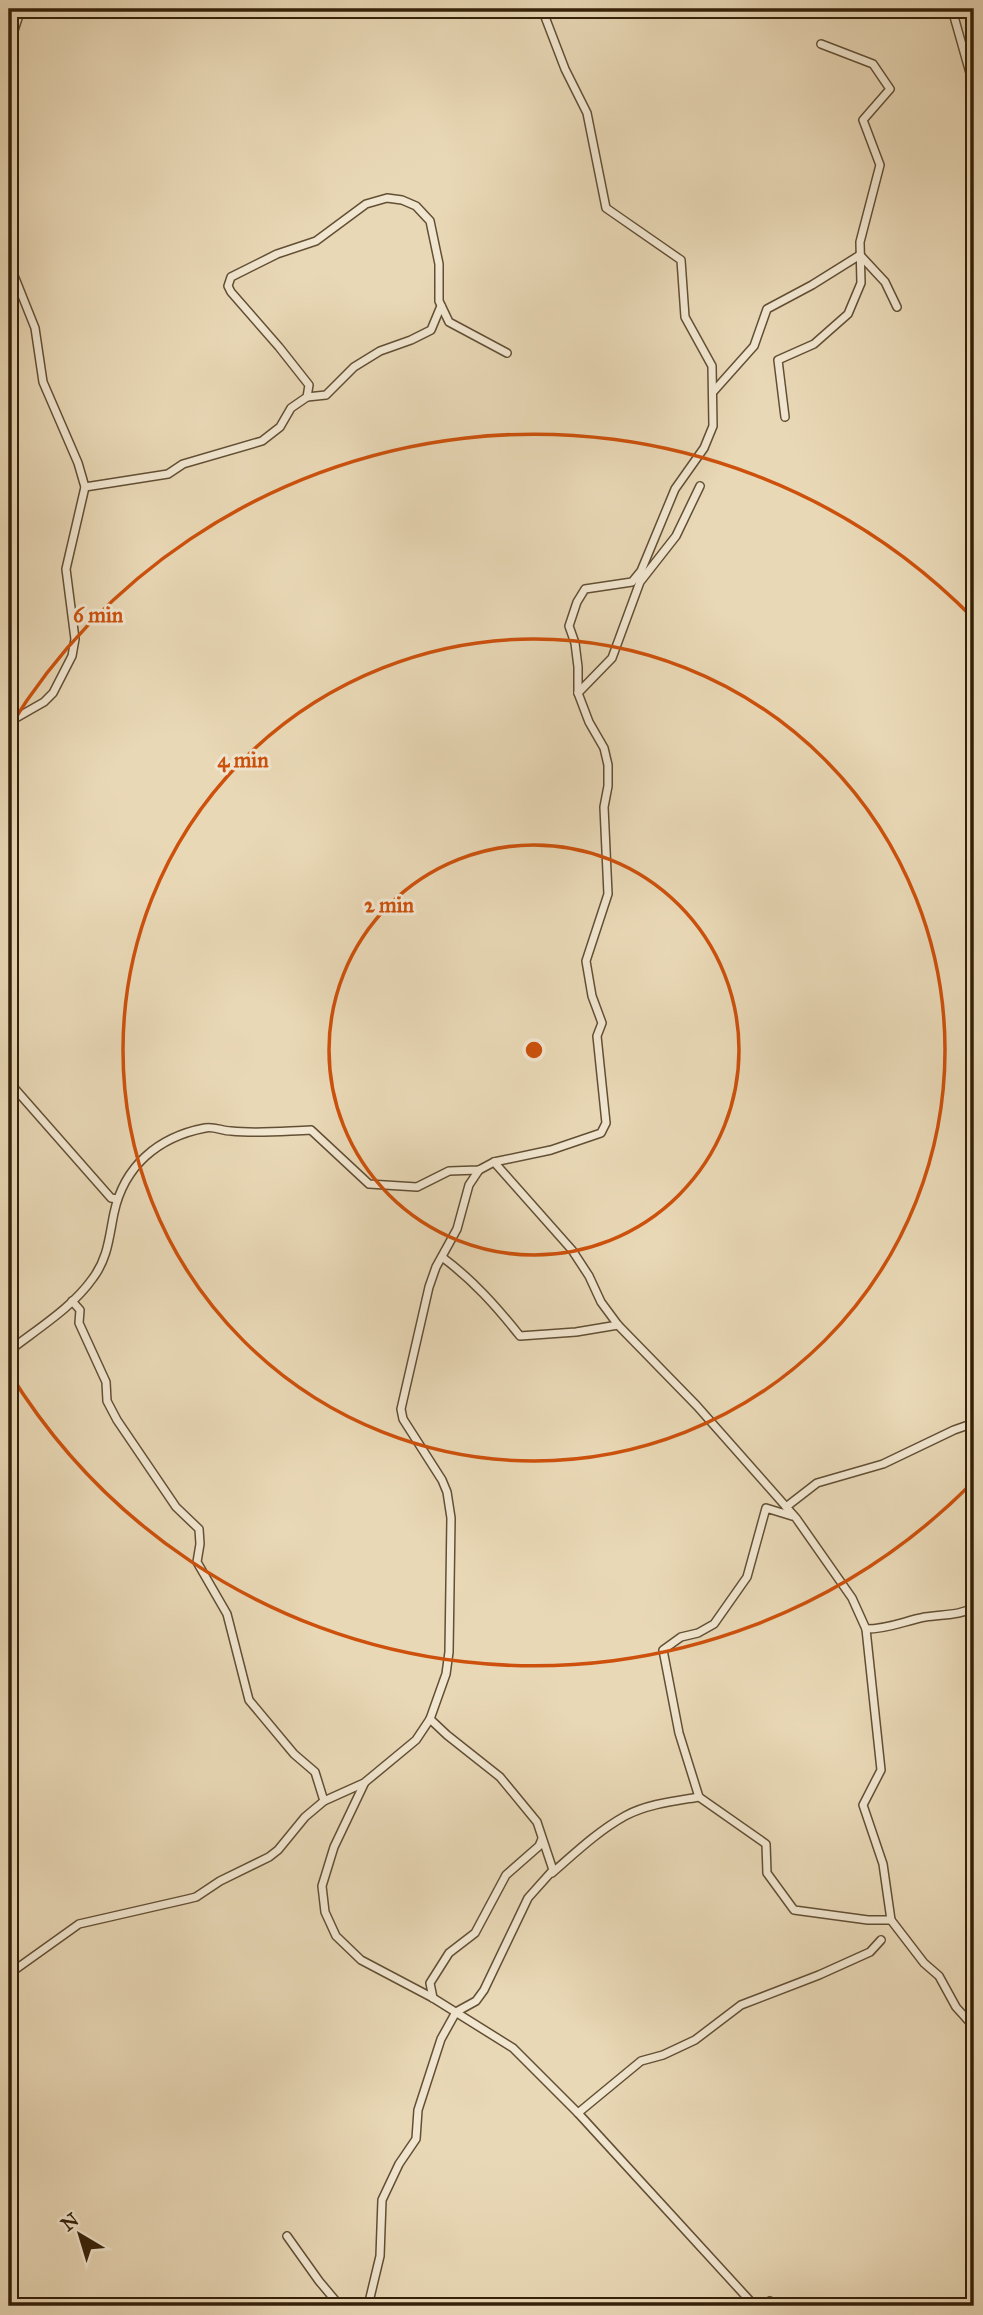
<svg xmlns="http://www.w3.org/2000/svg" width="983" height="2315" font-family="'IM FELL Great Primer',serif">
<rect width="100%" height="100%" fill="#e9d8b6"/>
<filter id="stains"><feTurbulence type="fractalNoise" baseFrequency=".00286" numOctaves="4"/><feColorMatrix values="0 0 0 0 .2 0 0 0 0 .09 0 0 0 0 .02 0 0 0 .5 -.17"/></filter>
<radialGradient id="worn" r=".72"><stop offset=".6" stop-color="#630" stop-opacity="0"/><stop offset="1" stop-color="#630" stop-opacity=".3"/></radialGradient>
<g fill="none" stroke-linecap="round" stroke-linejoin="round">
<g stroke="#624f34" stroke-width="10">
<g id="minor">
<polyline points="954,9 953,13 974,87"/>
<polyline points="9,46 21,9"/>
<polyline points="9,129 13,171 9,224"/>
<polyline points="9,263 35,328 43,382 78,463 85,487 66,569 75,639 72,656 53,693 44,702 9,722"/>
<polyline points="713,392 754,346 767,309 812,285 860,255 885,282 897,307"/>
<polyline points="307,397 326,395 354,367 380,351 411,340 431,330 441,306"/>
<polyline points="785,417 778,360 814,344 848,314 861,283 860,242 880,165 863,120 890,89 873,64 821,44"/>
<polyline points="85,487 168,474 183,464 262,441 280,427 291,408 307,397 309,385 279,347 231,292 228,286 231,277 277,254 316,241 366,204 387,198 402,200 416,206 430,221 439,264 439,301 449,322 507,353"/>
<polyline points="578,693 612,658 640,582 676,536 700,486"/>
<polyline points="9,1082 111,1198 117,1199"/>
<polyline points="494,1162 572,1250 589,1276 601,1302 618,1325 697,1406 796,1518 852,1598 866,1629 881,1770 863,1805 883,1864 891,1920 924,1963 939,1976 956,2007 974,2027"/>
<path d="M442,1257C473,1280 496,1306 520,1336L576,1332L618,1325"/>
<polyline points="72,1301 80,1310 79,1323 106,1382 107,1401 117,1420 176,1507 199,1529 200,1544 197,1562 227,1614 249,1700 294,1754 315,1772 324,1801"/>
<path d="M9,1351C37,1329 72,1308 93,1278C108,1258 109,1237 114,1213C124,1166 158,1137 205,1128C214,1126 222,1131 231,1131C257,1134 284,1131 311,1130L369,1184L417,1187L449,1171L479,1170L494,1162L551,1150L601,1133L606,1123L597,1036L602,1023L592,996L586,961L608,894L604,807L608,786V765L604,748L589,722L578,693V667L575,643L569,626L577,602L585,589L632,582L641,571L675,489L704,448L713,426L712,366L685,317L681,260L606,208L587,113L565,69L542,9"/>
<polyline points="786,1507 817,1483 883,1464 954,1430 974,1423"/>
<polyline points="792,1516 766,1508 747,1577 714,1624 698,1633 681,1637 663,1650 679,1733 699,1797 766,1844 767,1873 794,1910 868,1920 891,1920"/>
<path d="M866,1629C889,1629 904,1621 925,1617C942,1614 960,1616 974,1607"/>
<polyline points="364,1784 334,1847 322,1886 325,1912 336,1936 361,1960 433,1998 513,2048 578,2113 752,2303"/>
<path d="M552,1873C575,1853 598,1831 625,1816C647,1804 675,1801 699,1797"/>
<polyline points="9,1974 79,1924 188,1899 196,1897 220,1881 269,1857 278,1850 305,1817 324,1801 364,1783 416,1740 430,1719 446,1674 449,1652 451,1518 447,1492 442,1480 403,1419 401,1409 429,1287 436,1267 457,1229 469,1185 479,1170"/>
<polyline points="433,1998 430,1983 449,1953 475,1933 506,1875 539,1846 542,1839"/>
<polyline points="578,2113 641,2061 663,2055 695,2040 741,2005 819,1975 870,1952 881,1940"/>
<polyline points="287,2236 319,2281 340,2306"/>
<polyline points="770,2301 772,2306"/>
<polyline points="368,2306 380,2256 382,2200 399,2164 416,2139 418,2110 441,2039 456,2012 476,2001 484,1990 528,1898 553,1870 537,1822 500,1777 447,1735 430,1719"/>
</g>
</g>
<use href="#minor" stroke="#f1e6d0" stroke-width="7"/>
</g>
<g fill="none" stroke="#cd510c" stroke-width="3.5">
<circle cx="534" cy="1050" r="205"/>
<circle cx="534" cy="1050" r="411"/>
<path d="M973 1482A616 616 0 0 1 9 1372M9 728A616 616 0 0 1 973 618"/>
</g>
<circle cx="534" cy="1050" r="10" fill="#cd510c" stroke="#f1e6d0" stroke-width="3.5"/>
<g font-size="21" text-anchor="middle" font-weight="bold" fill="#cd510c" stroke="#f1e6d0" stroke-width="6" stroke-linejoin="round" paint-order="stroke">
<text x="98" y="622">6 min</text>
<text x="243" y="767">4 min</text>
<text x="389" y="912">2 min</text>
</g>
<rect width="983" height="2315" fill="none" stroke="#e9d8b6" stroke-width="35"/>
<rect x="10" y="10" width="962" height="2294" fill="none" stroke="#352109" stroke-width="3.5"/>
<rect x="18" y="18" width="948" height="2280" fill="none" stroke="#352109" stroke-width="2"/>
<g transform="translate(80 2235) rotate(322)" stroke="#f1e6d0" stroke-width="5" paint-order="stroke">
<path d="M0-5L12 26L0 18L-12 26Z" fill="#352109"/>
<text y="-10" font-size="19" font-weight="bold" text-anchor="middle" fill="#352109">N</text>
</g>
<rect width="100%" height="100%" filter="url(#stains)"/>
<rect width="100%" height="100%" fill="url(#worn)"/>
</svg>
